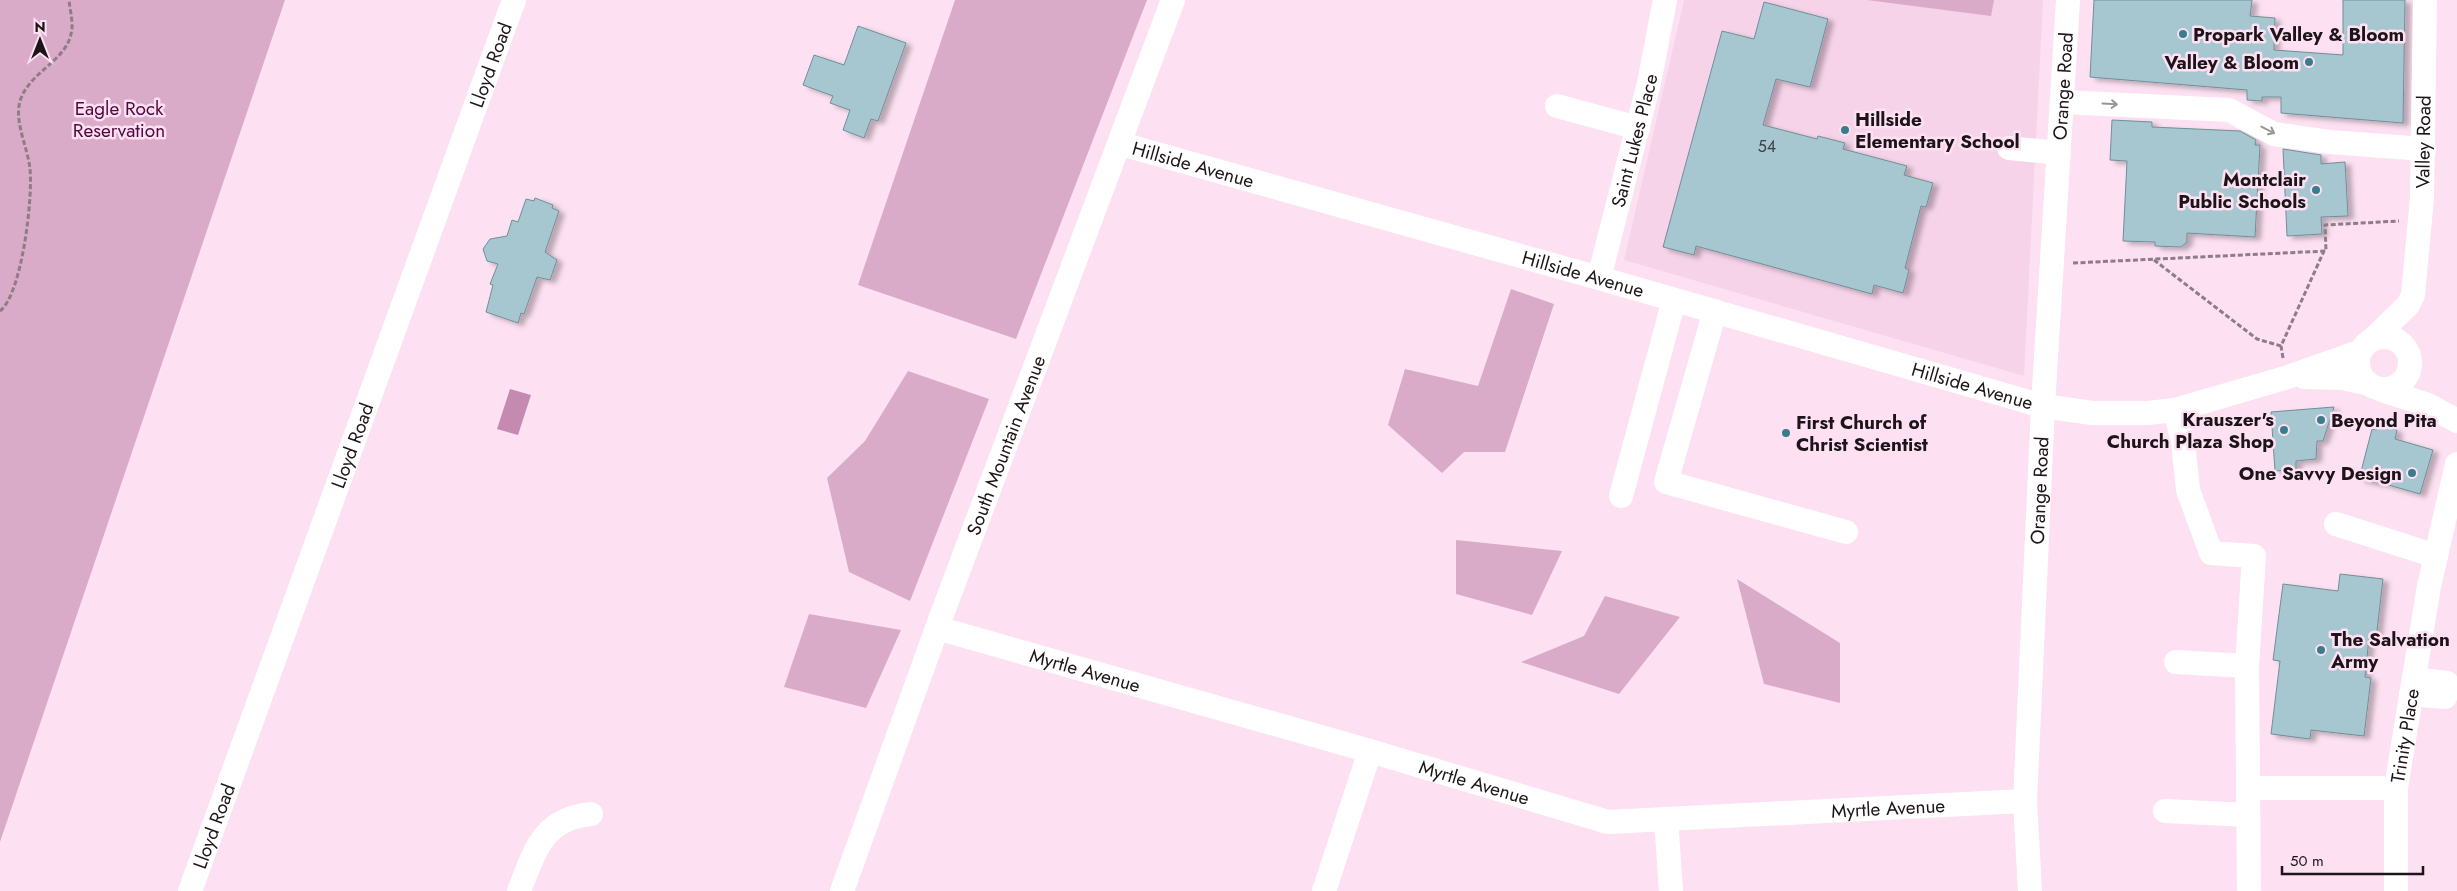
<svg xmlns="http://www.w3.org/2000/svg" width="2457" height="891" font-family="Jost,sans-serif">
<defs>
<filter id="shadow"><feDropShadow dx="5.5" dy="3" stdDeviation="2.5" flood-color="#0004"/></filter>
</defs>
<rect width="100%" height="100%" fill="#fde1f2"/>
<polygon fill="#f6d3e9" points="1684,0 2043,0 2024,376 1624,260"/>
<g fill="#d9abc8">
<polygon points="0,0 285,0 0,842"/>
<polygon points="955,0 1147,0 1016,339 858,285"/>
<polygon points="1867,0 1994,0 1991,16"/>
<polygon points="1511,289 1554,304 1505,452 1464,452 1442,473 1388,425 1405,369 1478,386"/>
<polygon points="908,371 989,399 910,601 849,572 827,478 865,441"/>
<polygon points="1456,540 1562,551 1532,615 1456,594"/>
<polygon points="1737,579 1840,643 1840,703 1764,684"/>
<polygon points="1605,596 1680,617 1619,694 1521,662 1584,636"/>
<polygon points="809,614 901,630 866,708 784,687"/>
</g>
<polygon fill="#c58ab0" points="510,389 531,395 518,435 497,429"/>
<g fill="#a6c7cf" stroke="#708f98" filter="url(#shadow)">
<polygon points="2094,0 2252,0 2250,16 2275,18 2274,50 2343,55 2343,0 2405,0 2403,123 2281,113 2281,97 2262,97 2262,101 2247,100 2247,90 2090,77"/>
<polygon points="1764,2 1828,19 1810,87 1776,79 1763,125 1817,139 1818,136 1845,143 1843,149 1907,166 1904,175 1933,183 1926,207 1921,206 1905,268 1909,270 1903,293 1874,285 1872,294 1696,246 1694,255 1663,247 1722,31 1754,39"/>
<polygon points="858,26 906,43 878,121 871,119 864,138 843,130 850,110 830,103 833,96 803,85 814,55 844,65"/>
<polygon points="2112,120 2152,122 2152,127 2240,131 2256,140 2255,145 2260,145 2255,237 2187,233 2187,242 2181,247 2155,246 2155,242 2123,241 2127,161 2110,160"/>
<polygon points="2283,149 2321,155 2321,164 2345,162 2348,216 2321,217 2322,234 2287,236"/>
<polygon points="535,198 553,205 552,208 559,211 545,252 557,260 550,280 537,277 524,314 521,313 518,323 486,312 493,285 490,284 498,264 487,261 483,249 490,239 507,236 512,220 518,222 526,199 534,201"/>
<polygon points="2334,407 2323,441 2317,441 2316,459 2296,461 2296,470 2275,471 2271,412"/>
<polygon points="2378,425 2397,430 2395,439 2433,450 2420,494 2378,482 2377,483 2359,479 2372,429 2377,430"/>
<polygon points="2340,574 2383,579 2376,639 2369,638 2365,677 2371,678 2364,736 2311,730 2310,739 2271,734 2280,661 2273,660 2283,584 2338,591"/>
</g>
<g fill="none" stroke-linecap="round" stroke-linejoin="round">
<g stroke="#8f7c87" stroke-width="3" stroke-dasharray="5 2.5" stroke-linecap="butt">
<polyline points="2154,260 2257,339 2281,346"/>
<polyline points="2073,263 2326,251 2325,225 2399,221"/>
<path d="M0,311C22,294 33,198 30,169C28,149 16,126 19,106C24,74 65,63 71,34C74,24 70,11 69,0"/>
<polyline points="2283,358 2281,346 2324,251"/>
</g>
<g stroke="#fff" stroke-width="24">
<polyline points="2062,102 2229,110 2274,134 2329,142 2424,149"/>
<polyline points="1557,106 1638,128"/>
<path id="s1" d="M1121,144L1599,278L2043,406L2092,413H2148L2175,410L2285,378L2359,352"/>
<polyline points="2009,148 2059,153"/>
<path id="s2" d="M1599,278L1649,83L1665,0"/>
<polyline points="1715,311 1666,482 1846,532"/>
<circle cx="2384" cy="363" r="26"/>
<path id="s3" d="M2372,340L2408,305L2413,295L2422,198L2425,0"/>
<polyline points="2304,377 2342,378 2366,383"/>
<polyline points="2382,390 2428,405 2457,421"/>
<polyline points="2175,410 2183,442 2188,490 2211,553 2254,556 2247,666 2249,891"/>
<polyline points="1621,496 1674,300"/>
<polyline points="2336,524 2436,556"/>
<path id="s4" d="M937,628L1370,751L1608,822L2025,801"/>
<polyline points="2176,662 2247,666"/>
<polyline points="2411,694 2445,697 2448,690 2447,683 2414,679"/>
<polyline points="2249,788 2396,788"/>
<polyline points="2165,811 2247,815"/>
<polyline points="1666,819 1671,891"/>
<path id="s5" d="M190,891L514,0"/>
<path d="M519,891C535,851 542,819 591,814"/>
<path id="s6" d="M842,891L941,617L1173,0"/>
<polyline points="1324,891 1370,751"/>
<path id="s7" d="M2030,891L2025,801L2043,406L2068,0"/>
<path id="s8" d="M2396,891V788L2429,586L2457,464"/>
</g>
</g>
<defs><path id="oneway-shaft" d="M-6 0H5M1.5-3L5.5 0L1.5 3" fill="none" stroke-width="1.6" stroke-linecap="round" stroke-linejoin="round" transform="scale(1.25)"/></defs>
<g stroke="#999598">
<use href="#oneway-shaft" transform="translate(2110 104) rotate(3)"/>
<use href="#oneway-shaft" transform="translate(2268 130) rotate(27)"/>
</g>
<g fill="#397c8c" stroke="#fde1f2" stroke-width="2">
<circle cx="2183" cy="34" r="5"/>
<circle cx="2309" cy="62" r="5"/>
<circle cx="1845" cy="130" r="5"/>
<circle cx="2316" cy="190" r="5"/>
<circle cx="2321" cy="420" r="5"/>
<circle cx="2284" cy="430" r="5"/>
<circle cx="1786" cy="433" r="5"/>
<circle cx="2412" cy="473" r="5"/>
<circle cx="2321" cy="650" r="5"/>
</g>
<g text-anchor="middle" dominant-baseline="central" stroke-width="5" stroke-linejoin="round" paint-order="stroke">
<g font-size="16" fill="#3f4147">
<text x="1767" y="146">54</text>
</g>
<g font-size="19" font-weight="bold" fill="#1d141a" stroke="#fde1f2" text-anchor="start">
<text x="2193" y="34">Propark Valley &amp; Bloom</text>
<text x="2299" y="62" text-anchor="end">Valley &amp; Bloom</text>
<text x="1855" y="119">Hillside<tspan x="1855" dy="22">Elementary School</tspan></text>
<text x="2306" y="179" text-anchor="end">Montclair<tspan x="2306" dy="22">Public Schools</tspan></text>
<text x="2274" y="419" text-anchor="end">Krauszer's<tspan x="2274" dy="22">Church Plaza Shop</tspan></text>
<text x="2331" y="420">Beyond Pita</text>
<text x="1796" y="422">First Church of<tspan x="1796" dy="22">Christ Scientist</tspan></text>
<text x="2402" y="473" text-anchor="end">One Savvy Design</text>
<text x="2331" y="639">The Salvation<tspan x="2331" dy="22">Army</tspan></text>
</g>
<g font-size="19" fill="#1d141a" stroke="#fde1f2">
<text stroke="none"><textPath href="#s5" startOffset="879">Lloyd Road</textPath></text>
<text stroke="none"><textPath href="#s7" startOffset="806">Orange Road</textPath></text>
<text stroke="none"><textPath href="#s2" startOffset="142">Saint Lukes Place</textPath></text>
<text stroke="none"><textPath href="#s3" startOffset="215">Valley Road</textPath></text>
<text stroke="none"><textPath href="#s1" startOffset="75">Hillside Avenue</textPath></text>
<text stroke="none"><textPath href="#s1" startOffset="480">Hillside Avenue</textPath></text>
<text stroke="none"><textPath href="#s1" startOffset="885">Hillside Avenue</textPath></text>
<text stroke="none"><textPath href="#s6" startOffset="475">South Mountain Avenue</textPath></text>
<text stroke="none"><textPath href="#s5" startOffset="474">Lloyd Road</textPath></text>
<text stroke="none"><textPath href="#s7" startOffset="401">Orange Road</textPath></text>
<text stroke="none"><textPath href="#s4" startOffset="154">Myrtle Avenue</textPath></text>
<text stroke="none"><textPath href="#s8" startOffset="156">Trinity Place</textPath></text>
<text stroke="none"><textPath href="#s4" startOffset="559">Myrtle Avenue</textPath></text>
<text stroke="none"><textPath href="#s4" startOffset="979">Myrtle Avenue</textPath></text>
<text stroke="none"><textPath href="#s5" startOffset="69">Lloyd Road</textPath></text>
</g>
<g font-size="19" fill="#4f083e" stroke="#fde1f2">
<text x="119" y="108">Eagle Rock<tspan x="119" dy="22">Reservation</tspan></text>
</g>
</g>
<g transform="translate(40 40)" stroke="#fde1f2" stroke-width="4" paint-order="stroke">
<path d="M0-4L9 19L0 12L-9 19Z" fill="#1d141a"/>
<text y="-8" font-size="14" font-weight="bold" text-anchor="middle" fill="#1d141a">N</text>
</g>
<path d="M2282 866v8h141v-8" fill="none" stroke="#1d141a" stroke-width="2.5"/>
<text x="2290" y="866" font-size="15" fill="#1d141a" stroke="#fde1f2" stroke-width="4" paint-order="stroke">50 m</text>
</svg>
